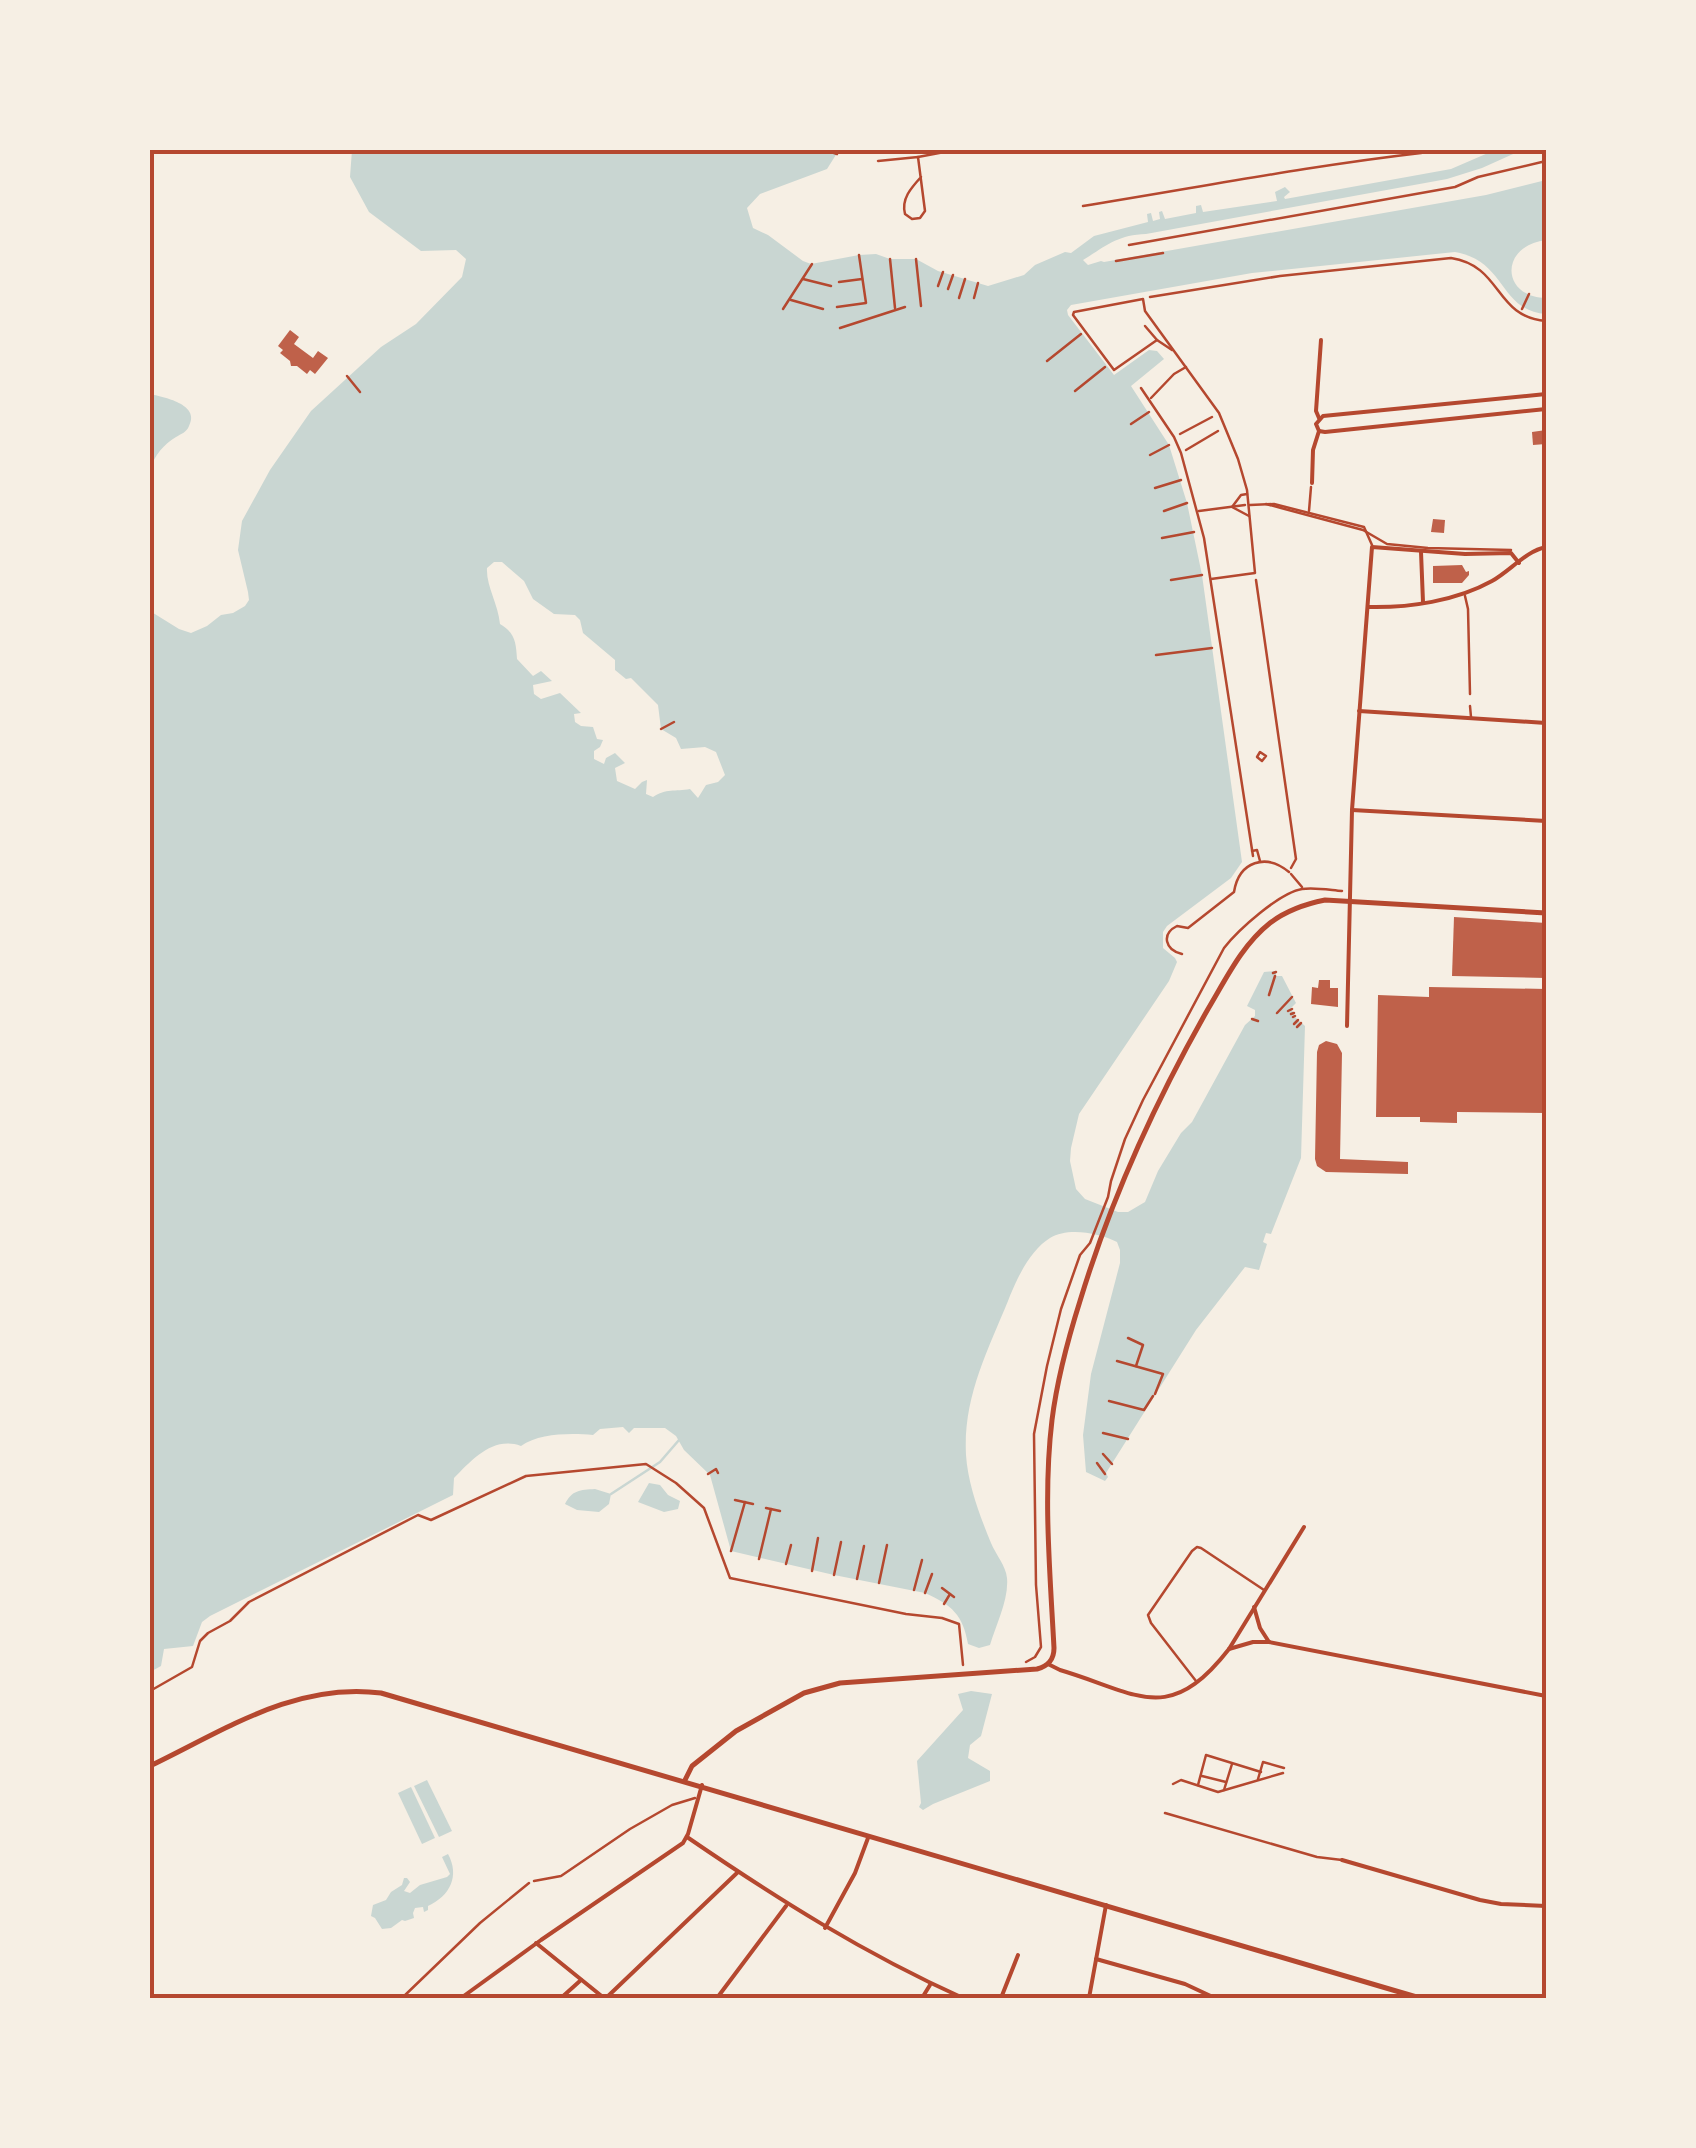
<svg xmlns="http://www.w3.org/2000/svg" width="1696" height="2148" font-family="Ubuntu,sans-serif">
<rect width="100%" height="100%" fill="#f6efe4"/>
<g fill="#c9d6d2" fill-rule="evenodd">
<path d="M352,150H839L827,169L760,194L747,208L753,228L768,235L803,261L811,264L859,255L876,254L890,259H916L938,271L988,286L1024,275L1035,265L1065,252L1071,253L1094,236L1148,222L1147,214L1151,213L1153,221L1160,219L1159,212L1162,211L1165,219L1196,213V206L1201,205L1203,212L1277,201L1275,192L1285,187L1290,192L1284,197L1285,199L1451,169L1495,150H1522L1482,168L1447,179L1146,234C1117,235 1106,246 1083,260L1088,265L1101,261L1104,262L1486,195L1546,180V240C1499,246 1501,297 1546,298V314C1498,310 1507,261 1455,252L1252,273L1071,305L1067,310L1068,315L1114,375L1149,350L1157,351L1164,359L1131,386L1169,445L1187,503L1202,575L1242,862L1231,878L1167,926L1163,932V948L1175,958L1177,962L1169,981L1079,1114L1071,1148L1070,1161L1076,1189L1085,1199L1118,1212H1128L1145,1202L1158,1171L1181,1133L1192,1122L1245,1025L1255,1016V1010L1247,1006L1264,972L1276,971V976H1282L1296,1003L1291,1008L1296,1018L1305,1026L1301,1158L1271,1234L1266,1233L1263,1242L1267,1244L1259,1270L1245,1267L1196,1330L1106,1473L1108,1477L1105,1481L1086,1472L1083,1435L1091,1374L1120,1263V1250L1117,1242C1099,1233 1068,1227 1050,1238C1030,1250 1016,1280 1008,1301C987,1352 963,1398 966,1455C968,1485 980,1516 991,1543C996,1555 1006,1566 1007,1578C1009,1599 996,1625 990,1645L979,1648L968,1644C963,1615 952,1605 925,1593L834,1575L731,1551L710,1475L684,1450L676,1436L665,1428H634L629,1433L623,1427L600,1429L593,1435C571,1433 539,1433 521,1446C493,1436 473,1459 454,1478L453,1495L210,1616L202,1622L193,1646L164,1649L161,1666L150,1672V611L179,629L191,633L207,626L221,615L233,613L245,606L249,600L248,592L238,550L242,521L270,470L311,411L381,347L416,324L462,277L466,259L456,250L421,251L369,212L350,177ZM494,562H502L524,581L533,599L554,614L575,615L580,620L583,633L615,660V670L626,679L631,678L658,705L661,729L676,738L681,749L705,747L716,752L725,775L718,782L706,785L698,798L690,789C675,792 666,788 653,797L646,794L647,780L642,782L635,789L617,781L615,768L625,763L615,753L606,758L604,764L594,759V751L600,747L603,740L597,739L593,727L581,726L575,722L574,714L581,713L560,693L541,699L534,694L533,685L552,681L541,671L533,676L517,659C516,642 515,633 500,624C498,603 486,586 487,568Z"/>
<path d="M150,394C163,397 201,404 189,426C187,432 181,434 176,437C163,445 156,454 150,468Z"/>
<polygon points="649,1483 660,1485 668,1495 680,1501 678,1509 664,1512 638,1502"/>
<path d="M595,1489L611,1494L609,1504L599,1512L577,1510L565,1504C572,1490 580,1490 595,1489Z"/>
<polygon points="971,1691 992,1694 981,1736 970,1745 968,1758 990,1771 990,1781 933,1804 923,1810 919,1807 921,1803 917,1761 963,1710 958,1694"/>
<polygon points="427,1780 452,1831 439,1837 414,1786"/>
<polygon points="411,1787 435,1838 422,1844 398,1793"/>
<path d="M448,1854C460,1876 450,1896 428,1906V1910L424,1912L423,1907L415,1908L413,1913L414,1918L405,1921L402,1920L391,1928L382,1929L375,1918L371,1916L373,1905L386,1900L391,1892L402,1885L404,1878H407L410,1882L404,1891L410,1893L420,1885L447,1877L450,1874L442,1857Z"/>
</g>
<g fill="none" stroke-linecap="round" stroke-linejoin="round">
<polyline stroke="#c9d6d2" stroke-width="2.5" points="611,1494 660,1462 679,1440"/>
</g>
<g fill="#bf614a">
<polygon points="290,330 299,337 294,344 313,358 318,351 328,358 315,374 310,370 307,374 297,366 291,366 290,361 280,353 283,350 278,346"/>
<polygon points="1546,430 1546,444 1533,445 1532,432"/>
<polygon points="1433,519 1445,520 1444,533 1431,532"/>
<polygon points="1462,565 1466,572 1469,571 1469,575 1462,583 1433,583 1433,566"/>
<polygon points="1454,917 1546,923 1546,978 1452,976"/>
<polygon points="1319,980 1330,980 1330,988 1338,988 1338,1007 1311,1004 1312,987 1318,988"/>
<polygon points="1429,987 1546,989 1546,1113 1457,1112 1457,1123 1420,1122 1420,1117 1376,1117 1378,995 1429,997"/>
<polygon points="1326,1041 1337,1044 1342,1053 1340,1159 1408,1162 1408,1174 1326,1172 1317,1166 1315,1159 1317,1052 1319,1045"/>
</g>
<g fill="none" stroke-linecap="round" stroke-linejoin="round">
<g stroke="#b5482f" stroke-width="2.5">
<polyline points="825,150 837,154"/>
<polyline points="890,259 895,308"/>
<polyline points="916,259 921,306"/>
<polyline points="1116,261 1163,253"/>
<polyline points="803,279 831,286"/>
<polyline points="839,282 862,279"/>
<polyline points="938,286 943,272"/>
<polyline points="948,289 953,275"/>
<path d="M1150,297L1280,276L1451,258C1503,266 1494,317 1546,321"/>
<polyline points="959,298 965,279"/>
<polyline points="974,298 978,283"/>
<polyline points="791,300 823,309"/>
<polyline points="837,307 866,303 859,255"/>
<polyline points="783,309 812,264"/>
<polyline points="1522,309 1529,294"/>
<polyline points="840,328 905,307"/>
<polyline points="1047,361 1081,334"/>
<polyline points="347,376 360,392"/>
<polyline points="1075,391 1105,367"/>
<polyline points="1131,424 1149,412"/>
<polyline points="1180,434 1212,417"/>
<polyline points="1186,450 1218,431"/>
<polyline points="1150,455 1169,445"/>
<polyline points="1155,488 1181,480"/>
<polyline points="1164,511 1187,503"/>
<polyline points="1162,538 1194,532"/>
<polyline points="1171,580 1202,575"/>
<polyline points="1256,580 1296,859 1291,868"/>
<polyline points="1156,655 1212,648"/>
<polyline points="661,729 674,722"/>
<polygon points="1260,752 1266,756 1262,761 1257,757"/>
<polyline points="1291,874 1302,887"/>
<polyline points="1273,973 1276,972"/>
<polyline points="1269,995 1275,976"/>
<polyline points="1288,1011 1292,1009"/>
<polyline points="1277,1013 1292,997"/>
<polyline points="1291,1014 1294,1013"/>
<polyline points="1293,1017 1295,1016"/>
<polyline points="1252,1019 1258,1021"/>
<polyline points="1294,1024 1298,1020"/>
<polyline points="1297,1027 1301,1023"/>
<polyline points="1128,1338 1143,1345 1136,1366"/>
<polyline points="1117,1361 1163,1374 1155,1394"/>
<polyline points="1109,1401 1144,1410 1153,1396"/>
<polyline points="1103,1433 1128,1439"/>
<polyline points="1103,1454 1112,1464"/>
<polyline points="1097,1463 1105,1474"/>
<polyline points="708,1474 716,1469 718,1473"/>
<polyline points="735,1500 753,1504"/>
<polyline points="766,1508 780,1511"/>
<polyline points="731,1551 745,1502"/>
<polyline points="759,1559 771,1509"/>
<polyline points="786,1564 791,1545"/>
<polyline points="812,1571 818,1538"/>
<polyline points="834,1575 841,1542"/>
<polyline points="857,1579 864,1546"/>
<polyline points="879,1583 887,1545"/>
<polyline points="942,1588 954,1597"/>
<polyline points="914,1590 922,1560"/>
<polyline points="925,1593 932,1574"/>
<polyline points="944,1604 950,1594"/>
<path d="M1026,1662L1035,1657L1041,1647L1036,1585L1034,1434L1047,1366L1061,1309L1080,1255L1090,1243L1108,1197L1111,1181L1125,1139L1143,1100L1224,948C1238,930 1279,893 1302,889C1314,887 1330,890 1342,891"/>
<polyline points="150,1691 192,1667 200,1641 208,1633 230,1621 249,1602 418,1515 431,1520 526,1476 646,1464 676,1483 704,1508 730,1578 906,1614 942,1618 959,1624 963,1665"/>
<polyline points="1202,1776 1226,1782"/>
<polyline points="1258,1779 1263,1762 1284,1768"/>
<polyline points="1173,1784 1181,1780 1218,1792 1283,1773"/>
<polyline points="1198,1785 1206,1755 1261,1772"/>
<polyline points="1224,1790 1232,1764"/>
<polyline points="402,1998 480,1923 529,1883"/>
</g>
<g stroke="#b5482f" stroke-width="2.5">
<polyline points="918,157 955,150"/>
<path d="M878,161L918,157L925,211L920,218L912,219L905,214C901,199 911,188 921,177"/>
<path d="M1083,206C1196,188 1308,166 1421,153L1424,150"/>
<polyline points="1129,245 1455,187 1478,177 1546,161"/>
<polyline points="1465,596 1468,609 1470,694"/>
<polyline points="1470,706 1471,717"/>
<polyline points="1196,1681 1151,1623 1148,1615 1192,1551 1197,1547 1201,1548 1264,1590"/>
<polyline points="1165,1813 1317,1857 1342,1860"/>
<polyline points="534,1881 561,1876 630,1829 672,1805 695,1798"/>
</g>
<g stroke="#b5482f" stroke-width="2.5">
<polyline points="1145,326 1157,340 1172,350"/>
<polyline points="1157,340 1114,370 1073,315 1074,312 1143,299 1145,311 1219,413 1238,459 1247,490 1255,573 1211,579"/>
<polyline points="1141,388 1174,437 1181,453 1204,538 1253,856"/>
<polyline points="1151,398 1174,374 1186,367"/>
<polyline points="1247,494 1241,495 1232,507 1249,516"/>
<polyline points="1266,504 1363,530 1387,544 1428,548 1511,550"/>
<polyline points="1250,505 1274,504 1364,527 1372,545"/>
<polyline points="1199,511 1245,505"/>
<polyline points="1309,511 1311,487"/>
<polyline points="1252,851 1257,850 1260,861"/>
<path d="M1182,954C1165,950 1161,934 1177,926L1188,928L1234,892C1239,861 1266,853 1289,872"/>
</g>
<g stroke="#b5482f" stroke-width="4">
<polyline points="1319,418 1316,411 1321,340"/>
<polyline points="1319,431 1325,432 1546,409"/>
<polyline points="1312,483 1313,450 1319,431 1316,424 1323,416 1546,394"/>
<polyline points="1421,552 1423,602"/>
<path d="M1368,607C1409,608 1456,601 1492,581C1510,571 1526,551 1546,547"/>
<polyline points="1359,711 1546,723"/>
<polyline points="1352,810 1546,821"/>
<polyline points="1347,1026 1352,810 1372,547 1465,554 1511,553 1519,563"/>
<polyline points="1254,1607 1260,1628 1269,1642"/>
<polyline points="1229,1649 1253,1642 1269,1642 1546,1696"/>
<path d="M1048,1664L1060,1670C1138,1693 1168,1727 1229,1649L1304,1527"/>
<path d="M687,1837C776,1898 865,1954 963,1998"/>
<polyline points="1342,1860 1480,1900 1501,1904 1546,1906"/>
<polyline points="825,1928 855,1873 868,1838"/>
<polyline points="536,1943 604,1998"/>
<polyline points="1096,1959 1185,1984 1215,1998"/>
<polyline points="461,1998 541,1940 683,1843 688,1834 702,1785"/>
<polyline points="561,1998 581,1980"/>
<polyline points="606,1998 738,1872"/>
<polyline points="717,1998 786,1906"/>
<polyline points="922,1998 930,1985"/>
<polyline points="1001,1998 1018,1955"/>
<polyline points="1089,1998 1106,1905"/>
</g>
<path stroke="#b5482f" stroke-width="5" d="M685,1780L692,1766L736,1731L804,1693L840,1683L1037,1669C1048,1666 1054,1660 1054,1648C1050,1572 1043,1495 1052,1420C1057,1380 1068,1339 1080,1301C1111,1199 1155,1102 1208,1009C1226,979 1242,945 1270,923C1287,910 1305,904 1325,900L1546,913"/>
<path stroke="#b5482f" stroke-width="5" d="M150,1766C225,1730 295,1682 381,1693L1420,1998"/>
</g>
<rect width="1696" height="2148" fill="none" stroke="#f6efe4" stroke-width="305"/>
<rect x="152" y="152" width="1392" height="1844" fill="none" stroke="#b5482f" stroke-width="4"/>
</svg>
